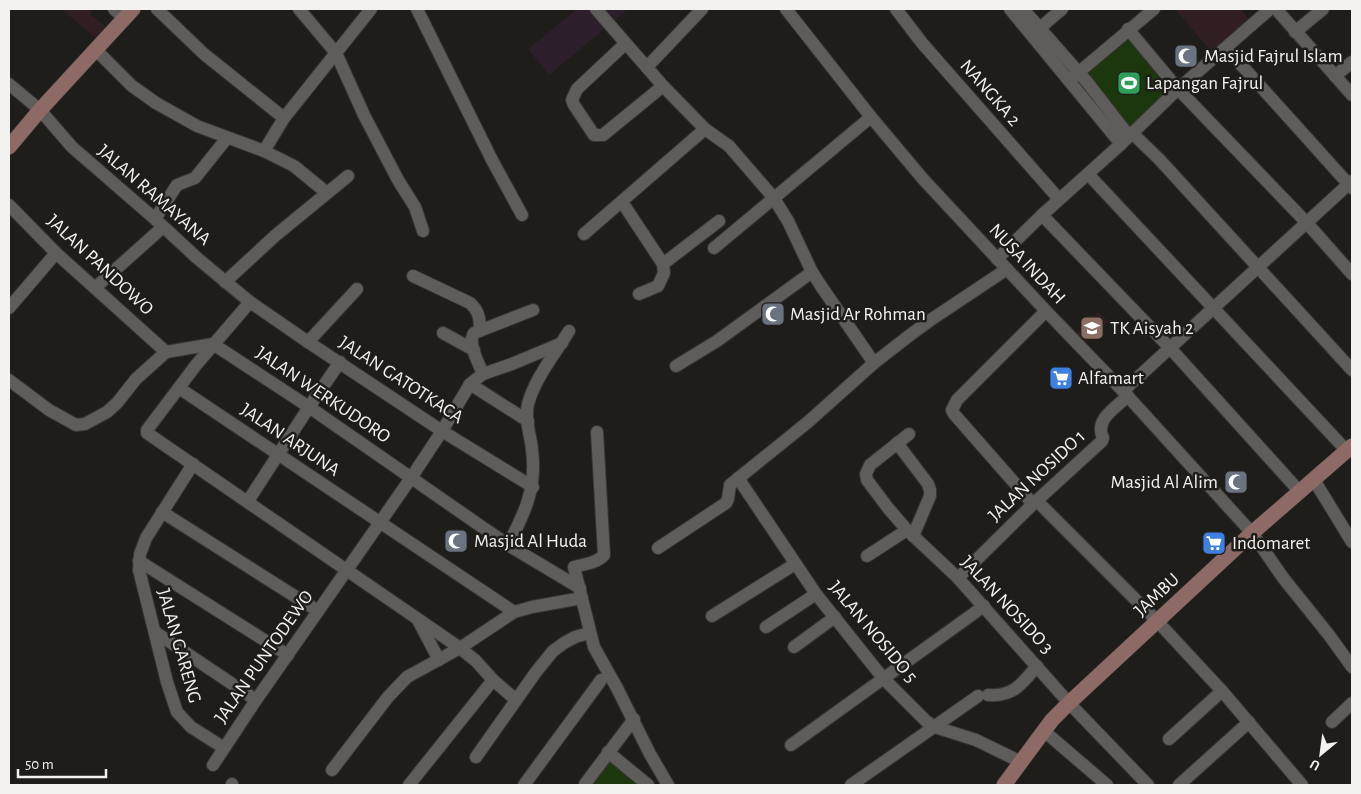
<svg xmlns="http://www.w3.org/2000/svg" width="1361" height="794" font-family="'Alegreya Sans',sans-serif">
<rect width="100%" height="100%" fill="#1e1d1a"/>
<g fill="#301e22">
<polygon points="61,9 94,9 90,14 107,28 97,39"/>
<polygon points="1175,9 1240,9 1251,21 1214,55"/>
<polygon points="1098,312 1108,322 1084,344 1075,334"/>
</g>
<polygon fill="#2c1f2b" points="577,9 628,9 549,75 528,49"/>
<g fill="#1c370d">
<polygon points="1128,38 1171,92 1130,127 1086,75"/>
<polygon points="605,757 639,785 585,785"/>
</g>
<g fill="none" stroke-linecap="round" stroke-linejoin="round">
<g stroke="#373635" stroke-width="14">
<g id="street">
<polyline points="114,9 124,18"/>
<polyline points="157,9 204,54 284,118"/>
<polyline points="299,9 336,53 364,115 398,180 415,207 423,231"/>
<polyline points="417,9 492,160 522,215"/>
<polyline points="596,9 663,86 705,129 729,146 773,197 788,221 812,272 821,286 874,363"/>
<polyline points="786,9 871,117 923,179 1046,311 1123,391 1252,533 1284,579 1329,635 1352,667"/>
<polyline points="896,9 922,43 1059,199"/>
<polyline points="1010,9 1121,144"/>
<polyline points="1023,9 1087,82 1129,136"/>
<polyline points="1276,9 1352,95"/>
<polyline points="1040,28 1062,9"/>
<polyline points="1128,29 1178,89 1306,222 1352,274"/>
<polyline points="1295,32 1323,9"/>
<polyline points="625,44 577,89 572,100 574,105 594,135 603,135 663,86"/>
<polyline points="1226,48 1352,188"/>
<polyline points="95,49 132,86 156,103 197,126 264,151 294,166 327,193"/>
<polyline points="647,67 702,9"/>
<polyline points="1335,76 1352,62"/>
<polyline points="1072,78 1154,9"/>
<polyline points="9,84 40,110 72,147 155,219 197,258 250,302 308,342 442,431 533,487"/>
<polyline points="1132,133 1159,159 1352,370"/>
<polyline points="264,151 284,118 371,9"/>
<polyline points="1088,174 1347,451"/>
<polyline points="622,202 663,264 664,273 658,286 639,294"/>
<polyline points="9,205 56,253 166,352"/>
<polyline points="1042,215 1170,348 1300,492"/>
<polyline points="155,219 177,185 195,178 227,138"/>
<polyline points="584,234 705,129"/>
<polyline points="714,248 871,117"/>
<polyline points="997,259 1042,215 1121,144 1178,89 1270,9"/>
<polyline points="663,264 719,221"/>
<path d="M413,276L470,303C479,311 480,319 480,331"/>
<polyline points="225,282 276,235 348,176"/>
<polyline points="96,287 163,227"/>
<polyline points="250,302 196,365 147,430 147,433 460,648 476,661 493,680 409,785"/>
<polyline points="9,308 56,253"/>
<polyline points="443,333 474,350"/>
<polyline points="308,342 357,289"/>
<polyline points="213,344 309,407 508,545 580,588"/>
<polyline points="676,366 717,341 812,272"/>
<path d="M483,374C479,363 467,344 474,333L533,310"/>
<polyline points="9,380 49,410 76,425 85,424 107,412 117,403 136,379 166,352 213,344"/>
<polyline points="470,384 528,421"/>
<polyline points="179,388 514,612"/>
<polyline points="1123,391 1352,181"/>
<path d="M597,432L604,555C597,563 585,564 574,567L594,647L617,688L650,754L668,785"/>
<polyline points="909,434 870,465 866,474 867,480 888,508 907,530 958,578 1069,703 1148,785"/>
<polyline points="897,443 928,484 930,490 930,496 913,536"/>
<polyline points="193,464 146,538 140,554 139,570 167,682 177,712 191,727 224,748"/>
<polyline points="738,478 816,594 883,678 926,721 935,727 976,740 1021,762"/>
<polyline points="1314,480 1352,542"/>
<polyline points="248,501 309,407 340,362"/>
<polyline points="1037,501 1158,622 1222,691 1302,785"/>
<polyline points="1033,504 954,414 952,410 957,400 1046,311"/>
<polyline points="162,512 318,611"/>
<path d="M508,545C525,513 537,487 532,450C531,436 524,419 528,404C535,378 555,354 569,331"/>
<polyline points="658,548 726,503 728,499 730,485 808,422 874,363 910,335 932,319 1007,269"/>
<polyline points="867,556 907,530"/>
<polyline points="139,561 288,655"/>
<path d="M958,578L1033,504L1102,441L1103,438C1094,420 1116,407 1128,396"/>
<polyline points="712,616 795,564"/>
<polyline points="419,622 439,660"/>
<polyline points="766,627 816,594"/>
<polyline points="155,632 256,700"/>
<polyline points="794,647 835,617"/>
<polyline points="493,680 516,700"/>
<path d="M988,695C1013,697 1022,684 1037,666"/>
<polyline points="1332,722 1352,703"/>
<polyline points="1044,731 1107,785"/>
<polyline points="1169,739 1222,691"/>
<polyline points="791,745 984,606"/>
<polyline points="608,752 648,785"/>
<polyline points="476,757 536,672 553,651 564,643 575,637 589,633"/>
<polyline points="213,765 256,700 411,478 442,431 470,384 483,374 512,364 562,343"/>
<polyline points="332,770 388,697 407,677 460,648 514,612 532,607 582,598"/>
<polyline points="585,784 634,719"/>
<polyline points="232,785 232,784"/>
<polyline points="524,785 601,680"/>
<polyline points="851,785 978,696"/>
<polyline points="1179,785 1249,722"/>
</g>
</g>
<g stroke="#373635" stroke-width="16">
<g id="secondary">
<polyline points="9,147 40,110 133,9"/>
<polyline points="1004,785 1052,720 1069,703 1252,533 1352,446"/>
</g>
</g>
<use href="#street" stroke="#5f5d5b" stroke-width="12"/>
<use href="#secondary" stroke="#8e6a67" stroke-width="15"/>
</g>
<defs>
<g id="mosque-square" transform="scale(1.25)"><rect x="-9" y="-9" width="18" height="18" rx="4" fill="#6b7280" stroke="#1e1d1a"/><path d="M3.5-4.9A6 6 0 1 0 3.5 4.9A5 5 0 1 1 3.5-4.9Z" fill="#fff"/></g>
<g id="stadium-square" transform="scale(1.25)"><rect x="-9" y="-9" width="18" height="18" rx="4" fill="#2e9e5b" stroke="#1e1d1a"/><path d="M0-5a6.5 5 0 1 0 0 10a6.5 5 0 1 0 0-10ZM-3.5-1.8h7v3.6h-7Z" fill="#fff"/></g>
<g id="school-square" transform="scale(1.25)"><rect x="-9" y="-9" width="18" height="18" rx="4" fill="#8d6e63" stroke="#1e1d1a"/><path d="M0-5L7-2L0 1L-7-2ZM-4 1L0 2.5L4 1V4Q0 6-4 4Z" fill="#fff"/></g>
<g id="supermarket-square" transform="scale(1.25)"><rect x="-9" y="-9" width="18" height="18" rx="4" fill="#3f7fe0" stroke="#1e1d1a"/><path d="M-6-5.5h2.5l.6 2H6L4.5 2H-2.5L-4.4-4H-6ZM-1.5 3.2a1.3 1.3 0 1 0 .1 0ZM3 3.2a1.3 1.3 0 1 0 .1 0Z" fill="#fff"/></g>
</defs>
<g fill-rule="evenodd">
<use href="#mosque-square" x="1186" y="56"/>
<use href="#stadium-square" x="1129" y="83"/>
<use href="#mosque-square" x="773" y="314"/>
<use href="#school-square" x="1092" y="328"/>
<use href="#supermarket-square" x="1061" y="378"/>
<use href="#mosque-square" x="1236" y="482"/>
<use href="#mosque-square" x="456" y="541"/>
<use href="#supermarket-square" x="1214" y="543"/>
</g>
<g text-anchor="middle" dominant-baseline="central" stroke-width="5" stroke-linejoin="round" paint-order="stroke">
<g font-size="19" fill="#f3f2f0" stroke="#1e1d1a" text-anchor="start">
<text x="1204" y="56">Masjid Fajrul Islam</text>
<text x="1146" y="83">Lapangan Fajrul</text>
<text x="790" y="314">Masjid Ar Rohman</text>
<text x="1110" y="328">TK Aisyah 2</text>
<text x="1078" y="378">Alfamart</text>
<text x="1218" y="482" text-anchor="end">Masjid Al Alim</text>
<text x="474" y="541">Masjid Al Huda</text>
<text x="1232" y="543">Indomaret</text>
</g>
<g font-size="19" fill="#f3f2f0" stroke="#1e1d1a">
<text transform="translate(990 93) rotate(49)">NANGKA 2</text>
<text transform="translate(154 195) rotate(41)">JALAN RAMAYANA</text>
<text transform="translate(1027 264) rotate(47)">NUSA INDAH</text>
<text transform="translate(100 265) rotate(43)">JALAN PANDOWO</text>
<text transform="translate(401 380) rotate(33)">JALAN GATOTKACA</text>
<text transform="translate(323 395) rotate(34)">JALAN WERKUDORO</text>
<text transform="translate(290 440) rotate(34)">JALAN ARJUNA</text>
<text transform="translate(1037 476) rotate(-43)">JALAN NOSIDO 1</text>
<text transform="translate(1157 595) rotate(-43)">JAMBU</text>
<text transform="translate(1007 605) rotate(47)">JALAN NOSIDO 3</text>
<text transform="translate(873 632) rotate(50)">JALAN NOSIDO 5</text>
<text transform="translate(179 646) rotate(74)">JALAN GARENG</text>
<text transform="translate(264 657) rotate(-55)">JALAN PUNTODEWO</text>
</g>
</g>
<rect width="1361" height="794" fill="none" stroke="#f3f2f0" stroke-width="20"/>
<g transform="translate(1321 754) rotate(209)" stroke="#1e1d1a" stroke-width="4" paint-order="stroke">
<path d="M0-4L9 19L0 12L-9 19Z" fill="#f3f2f0"/>
<text y="-8" font-size="14" font-weight="bold" text-anchor="middle" fill="#f3f2f0">U</text>
</g>
<path d="M18 769v8h88v-8" fill="none" stroke="#f3f2f0" stroke-width="2.5"/>
<text x="25" y="769" font-size="15" fill="#f3f2f0" stroke="#1e1d1a" stroke-width="4" paint-order="stroke">50 m</text>
</svg>
